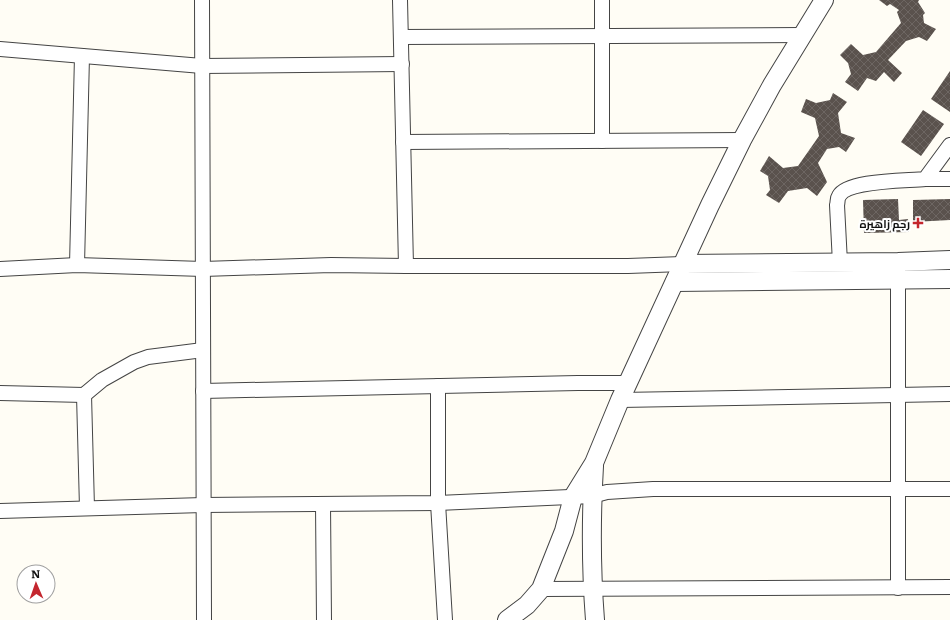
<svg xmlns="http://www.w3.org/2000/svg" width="950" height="620" font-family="Literata,Cairo,serif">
<defs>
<pattern id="building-cross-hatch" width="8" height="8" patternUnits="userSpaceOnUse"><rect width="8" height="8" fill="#5a524d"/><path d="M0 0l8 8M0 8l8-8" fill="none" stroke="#6d6662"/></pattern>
</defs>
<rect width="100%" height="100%" fill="#fffdf5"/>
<g fill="url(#building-cross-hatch)">
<polygon points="879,0 919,0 918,2 925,13 923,15 924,23 936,29 927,41 919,37 906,41 888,60 902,73 894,82 884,72 876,81 867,78 858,91 845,82 851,74 848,63 840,55 851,44 863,55 876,52 901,23 897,12 899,10 890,4 887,6"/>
<polygon points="950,71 950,112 931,99"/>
<polygon points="833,93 847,102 838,113 841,133 855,138 846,152 839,147 827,149 818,163 827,182 817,196 807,188 788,191 779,203 766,195 770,190 768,176 760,171 769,156 783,168 798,166 819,136 815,118 801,112 806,99 816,103 830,100"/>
<polygon points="923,110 944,124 921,156 901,142"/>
<polygon points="898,199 899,220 908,219 909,232 864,233 863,200"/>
<polygon points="950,199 950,220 913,222 913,200"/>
</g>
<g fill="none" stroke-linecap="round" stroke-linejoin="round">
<g stroke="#444" stroke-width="16">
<g id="minor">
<polyline points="202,0 204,620"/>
<polyline points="400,0 406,266"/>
<polyline points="602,0 602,141"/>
<polyline points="401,37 802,35"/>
<polyline points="0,49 202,66 402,64"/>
<polyline points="403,142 742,140"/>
<polyline points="925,179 950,179"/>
<path d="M840,263L837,205C838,202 837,199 839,196C847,180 907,181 925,179L950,145"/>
<polyline points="77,265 82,56"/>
<polyline points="0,269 77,265 203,269 331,265 406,266 628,266 682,264"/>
<polyline points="898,270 898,588"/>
<polyline points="438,386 438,503 445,620"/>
<polyline points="203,391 578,383 627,383"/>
<polyline points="0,393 84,395 102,380 134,362 148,357 203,350"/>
<polyline points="84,395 87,508"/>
<polyline points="620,400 950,394"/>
<polyline points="323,504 324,620"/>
<polyline points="0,511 203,505 438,503 592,496 607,492 653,489 950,489"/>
<polyline points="541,589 950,587"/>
</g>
</g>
<g stroke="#444" stroke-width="20">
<g id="tertiary">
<polyline points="682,264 898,262 950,260"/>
<polyline points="675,282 950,279"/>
<path d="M594,466C591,517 591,569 595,620"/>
<polyline points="507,620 527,605 541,589 564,531 573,497 594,463 620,400 710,205 742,140 772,85 824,0"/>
</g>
</g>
<use href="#minor" stroke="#fff" stroke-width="14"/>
<use href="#tertiary" stroke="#fff" stroke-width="18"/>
</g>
<path fill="#c4262e" stroke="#fff" stroke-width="1.5" d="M916 217h4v4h4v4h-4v4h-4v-4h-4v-4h4z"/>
<g text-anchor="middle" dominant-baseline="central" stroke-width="4" stroke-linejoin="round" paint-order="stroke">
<g font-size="11" font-weight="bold" fill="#111" stroke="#fff" text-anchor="end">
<text x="910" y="223">رجم زاهيرة</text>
</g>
</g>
<g transform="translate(36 584) rotate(358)"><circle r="19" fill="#ffffff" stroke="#a0a0a0"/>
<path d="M0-3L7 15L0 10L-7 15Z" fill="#c4262e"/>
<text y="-6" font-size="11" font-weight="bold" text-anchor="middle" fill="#111111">N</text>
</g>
</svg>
